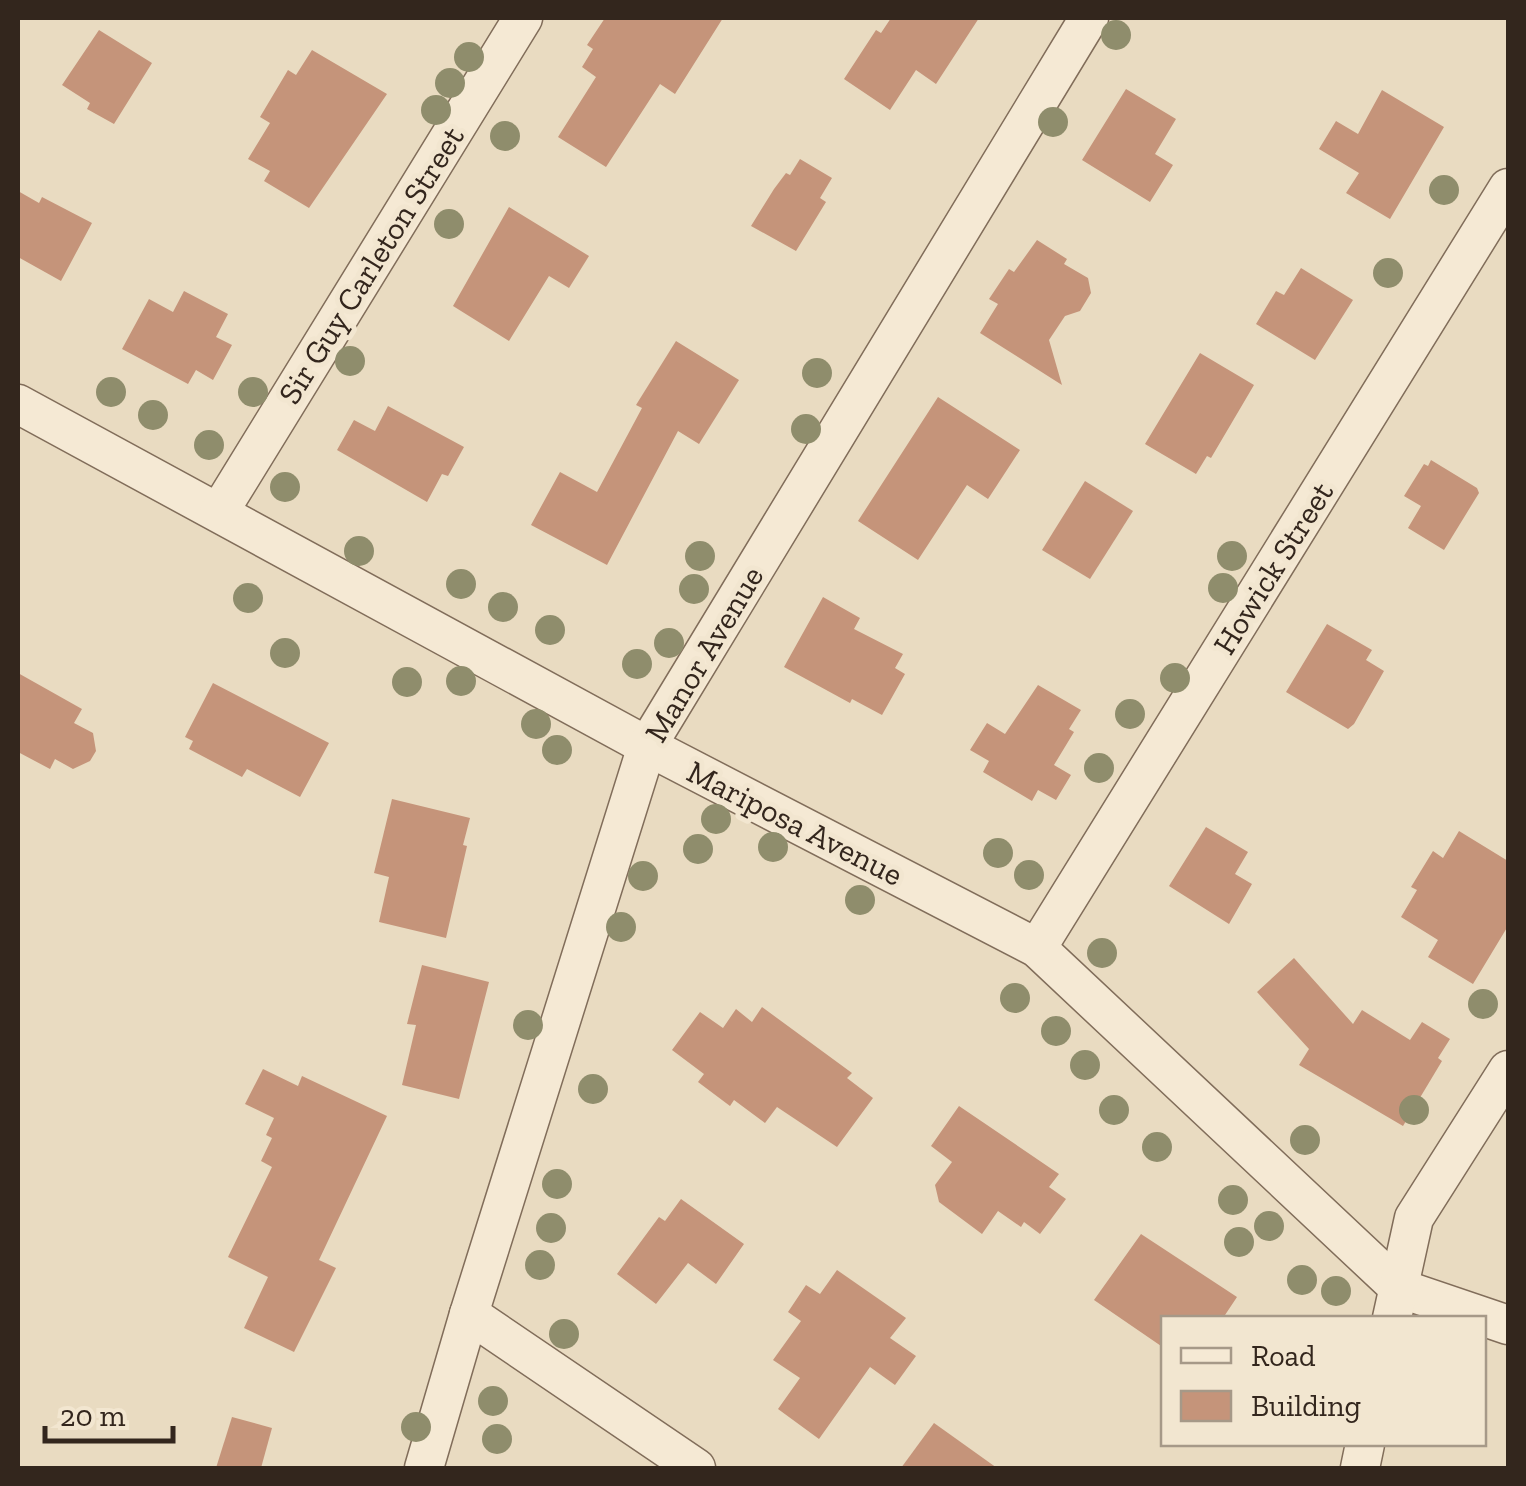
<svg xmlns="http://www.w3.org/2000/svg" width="1526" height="1486" font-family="'Zilla Slab',serif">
<rect width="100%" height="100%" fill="#e9dbc1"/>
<g fill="#c5947a">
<polygon points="605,18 723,18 675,94 660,84 606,167 558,137 596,77 582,67 593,49 587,45"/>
<polygon points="891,18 979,18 936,84 916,70 890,110 844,79 876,30 881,33"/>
<polygon points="99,30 152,63 114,124 87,109 90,103 62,85"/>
<polygon points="312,50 387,94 309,208 264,181 270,171 248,159 270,123 260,117 288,70 296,75"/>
<polygon points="1126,89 1176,119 1155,154 1173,165 1150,202 1082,160"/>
<polygon points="1382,90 1444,127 1390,219 1346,193 1359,173 1319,149 1336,121 1358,134"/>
<polygon points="800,159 832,178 820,198 826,202 796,251 751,226 774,189 786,173 790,175"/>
<polygon points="18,191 39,203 42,197 92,223 61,281 18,257"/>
<polygon points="509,207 589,256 569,288 549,276 509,341 453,306"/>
<polygon points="1037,240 1067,259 1064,264 1088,278 1091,293 1080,311 1065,316 1049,340 1062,385 980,333 998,304 989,299 1009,269 1014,272"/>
<polygon points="1301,268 1353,300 1315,360 1256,324 1276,291 1284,295"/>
<polygon points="184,291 228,314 216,337 232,345 213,380 196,370 188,384 122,349 149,299 173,312"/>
<polygon points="676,341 739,380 699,444 678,431 607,565 531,525 560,472 597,492 642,408 636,405"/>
<polygon points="1200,353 1254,385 1211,458 1207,456 1196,474 1145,444"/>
<polygon points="938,397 1020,450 988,499 967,485 918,560 858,521"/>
<polygon points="388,406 464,447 448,476 442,474 427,502 337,450 354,420 375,431"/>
<polygon points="1431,460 1477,488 1479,493 1444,550 1408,528 1421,506 1404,496 1424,464 1428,466"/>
<polygon points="1085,481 1133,511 1090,579 1042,550"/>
<polygon points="823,597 860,618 854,629 903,654 895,668 905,674 882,715 852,699 850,703 784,667"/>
<polygon points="1327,624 1372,650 1366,660 1384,671 1354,724 1348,729 1286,692"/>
<polygon points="18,673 82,709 74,723 93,733 96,751 90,761 73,769 55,759 50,769 18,752"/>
<polygon points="213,683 329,743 300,797 247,769 242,777 189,749 193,741 185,737"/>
<polygon points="1038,685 1081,710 1069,729 1074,732 1054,765 1071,775 1056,800 1038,790 1032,801 983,772 989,761 970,750 987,723 1005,734"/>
<polygon points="392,799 470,818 463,845 467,846 446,938 379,922 389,877 374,873"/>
<polygon points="1206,827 1248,852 1235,874 1252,884 1229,924 1169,886"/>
<polygon points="1459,831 1508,861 1508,926 1473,984 1428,957 1438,940 1401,917 1417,890 1411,887 1433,851 1443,858"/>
<polygon points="1294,958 1353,1024 1362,1010 1410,1040 1422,1022 1450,1039 1438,1058 1442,1061 1403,1126 1299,1065 1309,1049 1257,992"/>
<polygon points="422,965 489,982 459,1099 402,1085 416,1025 407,1024"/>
<polygon points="762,1007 852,1073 847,1078 873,1098 837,1147 777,1107 765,1123 734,1100 730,1106 698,1082 704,1074 672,1050 700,1012 723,1028 736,1009 752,1022"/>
<polygon points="263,1069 298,1086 302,1076 387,1116 319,1260 336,1268 294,1352 244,1328 268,1277 228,1257 272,1167 261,1161 272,1138 266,1135 274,1118 245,1104"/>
<polygon points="959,1106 1059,1174 1049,1187 1066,1199 1040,1234 1024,1222 1021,1227 998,1211 982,1234 939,1202 935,1185 952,1162 931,1146"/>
<polygon points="681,1199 744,1244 716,1284 688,1263 656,1304 617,1274 659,1217 665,1221"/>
<polygon points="1141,1234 1237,1297 1223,1318 1164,1318 1164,1348 1094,1300"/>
<polygon points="837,1270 906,1318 890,1338 916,1356 895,1385 870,1367 819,1439 778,1409 800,1378 773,1360 801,1321 788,1312 806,1285 820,1294"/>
<polygon points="232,1417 272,1428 261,1468 216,1468"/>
<polygon points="934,1423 997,1468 901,1468"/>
</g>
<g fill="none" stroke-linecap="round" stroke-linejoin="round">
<g stroke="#816d5a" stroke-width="41">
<g id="street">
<polyline points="18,404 647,746 1037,948 1399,1288 1508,1325"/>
<polyline points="219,512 523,18"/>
<polyline points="1037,948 1508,188"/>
<polyline points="469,1314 696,1468"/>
<polyline points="1392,1318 1414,1218 1508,1070"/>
<polyline points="424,1468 469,1314 647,746 1089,18"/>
<polyline points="1360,1468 1365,1444"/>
</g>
</g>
<use href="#street" stroke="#f5e9d4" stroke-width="38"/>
</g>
<g fill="#8f8d6c">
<circle cx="1116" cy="35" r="15"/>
<circle cx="469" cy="57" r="15"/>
<circle cx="450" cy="83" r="15"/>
<circle cx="436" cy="110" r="15"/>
<circle cx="1053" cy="122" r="15"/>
<circle cx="505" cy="136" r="15"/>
<circle cx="1444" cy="190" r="15"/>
<circle cx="449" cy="224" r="15"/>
<circle cx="1388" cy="273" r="15"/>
<circle cx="350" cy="361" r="15"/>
<circle cx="817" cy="373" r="15"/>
<circle cx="111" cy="392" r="15"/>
<circle cx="253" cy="392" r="15"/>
<circle cx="153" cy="415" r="15"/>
<circle cx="806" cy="429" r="15"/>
<circle cx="209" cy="445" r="15"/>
<circle cx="285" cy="487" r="15"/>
<circle cx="359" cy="551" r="15"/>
<circle cx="700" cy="556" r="15"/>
<circle cx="1232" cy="556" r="15"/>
<circle cx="461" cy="584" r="15"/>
<circle cx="1223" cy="588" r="15"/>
<circle cx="694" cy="589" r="15"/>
<circle cx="248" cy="598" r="15"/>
<circle cx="503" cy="607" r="15"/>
<circle cx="550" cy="630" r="15"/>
<circle cx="669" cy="643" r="15"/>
<circle cx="285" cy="653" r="15"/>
<circle cx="637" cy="664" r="15"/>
<circle cx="1175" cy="678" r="15"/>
<circle cx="461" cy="681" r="15"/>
<circle cx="407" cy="682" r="15"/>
<circle cx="1130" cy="714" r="15"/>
<circle cx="536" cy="724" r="15"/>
<circle cx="557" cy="750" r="15"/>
<circle cx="1099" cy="768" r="15"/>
<circle cx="716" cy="819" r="15"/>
<circle cx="773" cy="847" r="15"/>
<circle cx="698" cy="849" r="15"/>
<circle cx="998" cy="853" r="15"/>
<circle cx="1029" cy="875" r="15"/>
<circle cx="643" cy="876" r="15"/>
<circle cx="860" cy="900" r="15"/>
<circle cx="621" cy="927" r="15"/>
<circle cx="1102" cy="953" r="15"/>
<circle cx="1015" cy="998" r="15"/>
<circle cx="1483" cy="1004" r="15"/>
<circle cx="528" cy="1025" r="15"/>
<circle cx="1056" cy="1031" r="15"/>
<circle cx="1085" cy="1065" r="15"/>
<circle cx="593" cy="1089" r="15"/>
<circle cx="1114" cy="1110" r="15"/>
<circle cx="1414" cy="1110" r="15"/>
<circle cx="1305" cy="1140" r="15"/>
<circle cx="1157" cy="1147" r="15"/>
<circle cx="557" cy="1184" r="15"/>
<circle cx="1233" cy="1200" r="15"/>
<circle cx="1269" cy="1226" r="15"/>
<circle cx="551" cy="1228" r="15"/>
<circle cx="1239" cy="1242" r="15"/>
<circle cx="540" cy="1265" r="15"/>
<circle cx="1302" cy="1280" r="15"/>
<circle cx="1336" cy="1291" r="15"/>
<circle cx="564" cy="1334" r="15"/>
<circle cx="493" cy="1401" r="15"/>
<circle cx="416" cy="1427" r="15"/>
<circle cx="497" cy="1439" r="15"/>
</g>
<g text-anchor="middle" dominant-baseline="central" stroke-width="10" stroke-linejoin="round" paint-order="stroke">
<g font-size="32" fill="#33261d" stroke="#f2e6d0">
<text transform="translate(371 265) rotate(-58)">Sir Guy Carleton Street</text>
<text transform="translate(1273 568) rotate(-58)">Howick Street</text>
<text transform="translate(704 654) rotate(-59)">Manor Avenue</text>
<text transform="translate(795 823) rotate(27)">Mariposa Avenue</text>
</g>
</g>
<rect width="1526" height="1486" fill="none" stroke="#33261d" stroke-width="40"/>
<rect x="1161" y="1316" width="325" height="130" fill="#f2e6d0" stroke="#a69988" stroke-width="2.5"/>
<rect x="1181" y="1348" width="50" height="15" fill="#f5e9d4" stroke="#a69988" stroke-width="2.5"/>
<text x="1251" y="1366" font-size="30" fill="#33261d">Road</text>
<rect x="1181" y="1391" width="50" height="30" fill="#c5947a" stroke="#a69988" stroke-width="2.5"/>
<text x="1251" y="1416" font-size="30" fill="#33261d">Building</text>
<path d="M45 1426v15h128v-15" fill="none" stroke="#33261d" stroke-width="5"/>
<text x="60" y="1426" font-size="30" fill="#33261d" stroke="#f2e6d0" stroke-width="8" paint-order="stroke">20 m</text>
</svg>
